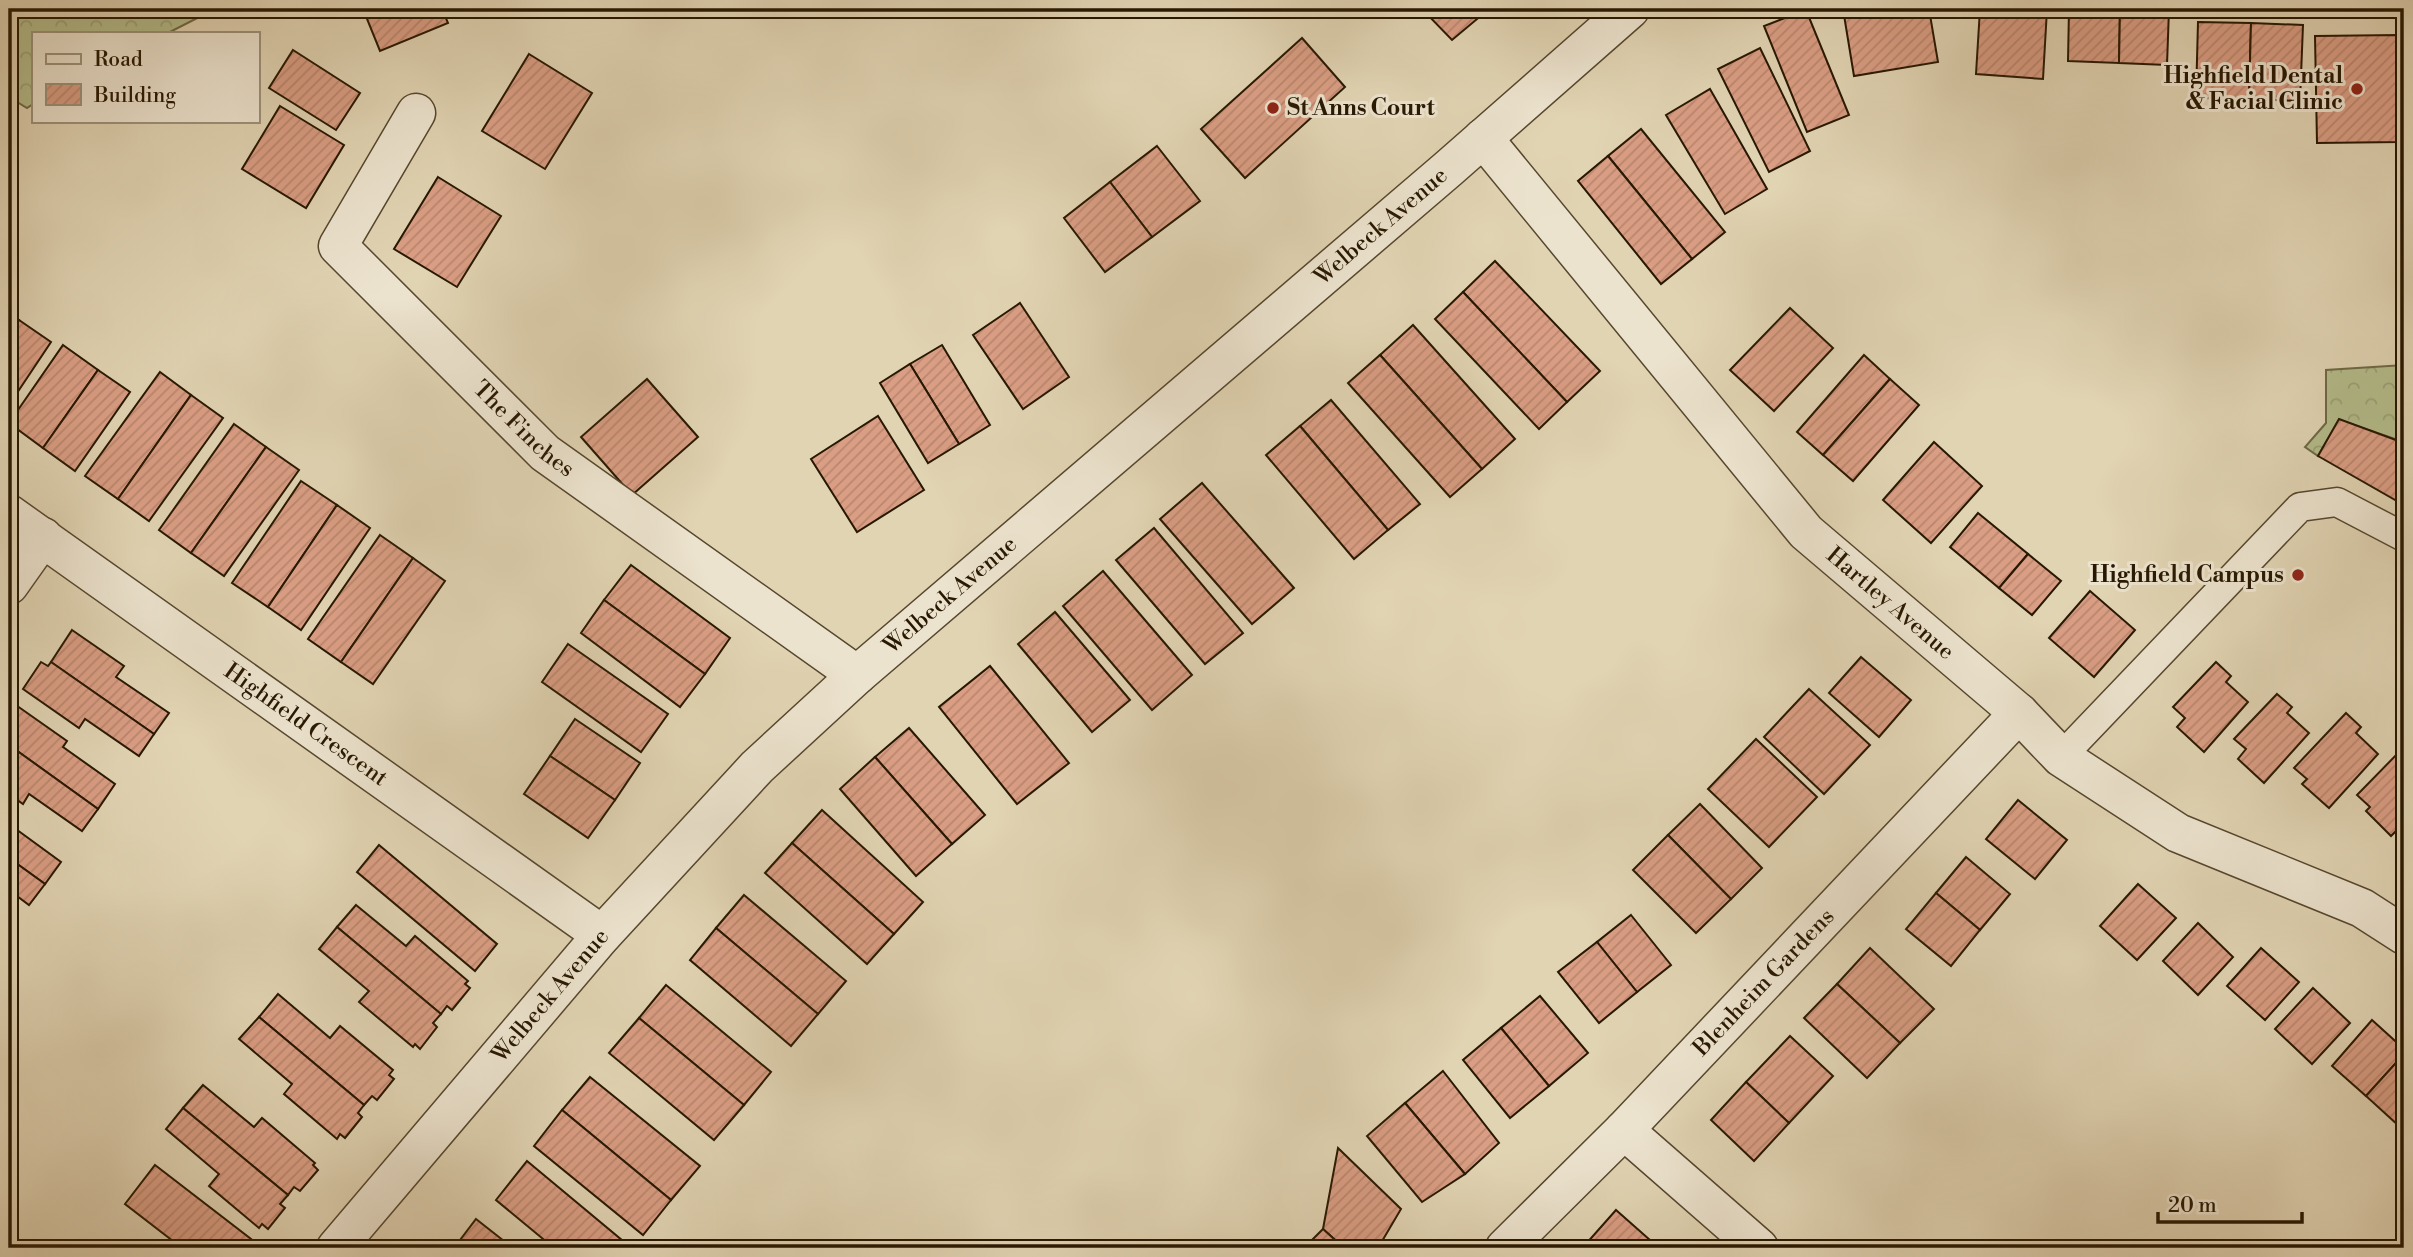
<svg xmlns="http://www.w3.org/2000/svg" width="2413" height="1257" font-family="'Libre Bodoni',serif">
<defs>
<pattern id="forest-crowns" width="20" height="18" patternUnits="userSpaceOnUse" patternTransform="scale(1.75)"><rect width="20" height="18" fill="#b4bc8b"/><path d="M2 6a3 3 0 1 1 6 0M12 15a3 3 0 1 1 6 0" fill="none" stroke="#9ba176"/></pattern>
<pattern id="building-hatch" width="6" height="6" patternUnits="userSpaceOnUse" patternTransform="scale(1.75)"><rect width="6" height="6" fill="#da9e84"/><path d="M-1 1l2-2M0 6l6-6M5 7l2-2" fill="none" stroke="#bb8770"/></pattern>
</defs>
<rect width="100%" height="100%" fill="#e1d4b3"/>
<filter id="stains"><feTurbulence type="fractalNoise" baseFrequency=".00286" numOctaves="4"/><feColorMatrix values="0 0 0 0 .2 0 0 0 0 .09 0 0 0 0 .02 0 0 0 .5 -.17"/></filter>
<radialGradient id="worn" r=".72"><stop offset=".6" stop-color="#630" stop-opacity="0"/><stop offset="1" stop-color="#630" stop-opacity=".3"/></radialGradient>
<g fill="url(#forest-crowns)" stroke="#6e6a46" stroke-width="2">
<polygon points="9,9 215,9 168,33 33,33 33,104 27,108 9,97"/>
<polygon points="2404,365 2404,442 2339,420 2318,456 2305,447 2326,423 2326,370"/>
</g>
<g fill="url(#building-hatch)" stroke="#281802" stroke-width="2">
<polygon points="363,9 442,9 448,23 380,51"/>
<polygon points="1422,9 1489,9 1452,40"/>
<polygon points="1843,9 1929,9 1938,62 1854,76"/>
<polygon points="1980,9 2047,9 2043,79 1976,74"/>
<polygon points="2069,9 2120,9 2119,63 2068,61"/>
<polygon points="2120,9 2169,9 2167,65 2119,63"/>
<polygon points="1806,10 1849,115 1807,132 1764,26"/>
<polygon points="2198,22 2251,23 2249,99 2196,98"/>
<polygon points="2251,23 2303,25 2300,101 2249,99"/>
<polygon points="2398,35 2399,142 2317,143 2315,36"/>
<polygon points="1302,38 1345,87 1245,178 1201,129"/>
<polygon points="1760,48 1810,151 1769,172 1718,69"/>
<polygon points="293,50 360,93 336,130 269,88"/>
<polygon points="529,54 592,93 545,169 482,131"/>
<polygon points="1710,89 1767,189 1725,214 1666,115"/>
<polygon points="280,106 344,145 306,208 242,169"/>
<polygon points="1641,129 1725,232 1692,259 1608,156"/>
<polygon points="1157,146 1200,201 1152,237 1110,182"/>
<polygon points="1608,156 1692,259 1661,284 1578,181"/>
<polygon points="438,177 501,216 457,287 394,249"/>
<polygon points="1110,182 1152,237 1105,272 1064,218"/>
<polygon points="1495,261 1600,371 1567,402 1463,292"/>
<polygon points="1463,292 1567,402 1539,429 1435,319"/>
<polygon points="1020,303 1069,377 1023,409 973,335"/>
<polygon points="1790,308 1833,348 1774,411 1730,370"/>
<polygon points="9,313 19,320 9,336"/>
<polygon points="19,320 51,342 9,405 9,336"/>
<polygon points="1413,325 1515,439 1482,469 1380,355"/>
<polygon points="63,345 98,370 43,448 9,423"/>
<polygon points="942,345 990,425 959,444 910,364"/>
<polygon points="1380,355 1482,469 1450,497 1348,383"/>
<polygon points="1864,355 1890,379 1823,455 1797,432"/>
<polygon points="910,364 959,444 928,463 880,383"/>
<polygon points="98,370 130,392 75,471 43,448"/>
<polygon points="160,372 191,395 118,499 85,476"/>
<polygon points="647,379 698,437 632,495 581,437"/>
<polygon points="1890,379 1919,405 1853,481 1823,455"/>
<polygon points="191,395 223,418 149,521 118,499"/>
<polygon points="1331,400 1420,504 1388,530 1300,426"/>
<polygon points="878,416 924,490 857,532 811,459"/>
<polygon points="2339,419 2404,443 2404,505 2318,456"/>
<polygon points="234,424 266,447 191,553 159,530"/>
<polygon points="1300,426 1388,530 1354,559 1266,455"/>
<polygon points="1934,442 1982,486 1931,543 1883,500"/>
<polygon points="266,447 299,470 224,576 191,553"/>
<polygon points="301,481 337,505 268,607 232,583"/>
<polygon points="1202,483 1294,588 1252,624 1160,519"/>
<polygon points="337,505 370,528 301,630 268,607"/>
<polygon points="1978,513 2028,554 1999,588 1950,547"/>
<polygon points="1154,528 1243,633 1205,664 1116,560"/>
<polygon points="380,535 413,558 341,662 308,639"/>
<polygon points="2028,554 2061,581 2032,615 1999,588"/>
<polygon points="413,558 445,581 373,684 341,662"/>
<polygon points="631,565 730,638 705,674 604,600"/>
<polygon points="1103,571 1192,675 1152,710 1063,606"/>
<polygon points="2090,591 2135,630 2094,677 2049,638"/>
<polygon points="604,600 705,674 680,707 581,633"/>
<polygon points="1055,612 1130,700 1092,732 1018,644"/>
<polygon points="72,630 124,666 116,677 169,713 154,734 51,662"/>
<polygon points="568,644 668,714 641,752 542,682"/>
<polygon points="1861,657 1911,700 1879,737 1829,693"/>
<polygon points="41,662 48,666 51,662 154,734 139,756 85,719 79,728 23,689"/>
<polygon points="2216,662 2231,676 2226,682 2248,702 2204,752 2177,727 2185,718 2173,707"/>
<polygon points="990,666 1069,763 1017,804 939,707"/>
<polygon points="1809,689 1870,745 1824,794 1764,737"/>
<polygon points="2277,694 2292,707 2287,713 2309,733 2264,783 2238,759 2246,749 2234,739"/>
<polygon points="13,703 67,741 63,747 115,784 98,809 9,745 9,709"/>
<polygon points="2346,713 2361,727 2356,733 2378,754 2329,808 2302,784 2307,779 2294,768"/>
<polygon points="575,719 640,763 615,800 550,756"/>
<polygon points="909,728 985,815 952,844 875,757"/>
<polygon points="1756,739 1817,797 1769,847 1708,789"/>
<polygon points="9,745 98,809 82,831 29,794 23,804 9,794"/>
<polygon points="2404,747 2404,823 2391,836 2366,811 2370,807 2357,795"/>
<polygon points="550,756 615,800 588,838 524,794"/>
<polygon points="875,757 952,844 916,876 840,789"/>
<polygon points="2018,800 2067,840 2035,879 1986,839"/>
<polygon points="1700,804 1762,868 1731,899 1668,835"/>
<polygon points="822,810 923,902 894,934 792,843"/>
<polygon points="9,824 61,862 45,884 9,858"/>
<polygon points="1668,835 1731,899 1696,933 1633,870"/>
<polygon points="792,843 894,934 867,964 765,873"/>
<polygon points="379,845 497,944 475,971 357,872"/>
<polygon points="1966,857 2010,894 1980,930 1936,893"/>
<polygon points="9,858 45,884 29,905 9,890"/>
<polygon points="2138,884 2176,918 2137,960 2100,926"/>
<polygon points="1936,893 1980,930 1951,966 1906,929"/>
<polygon points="744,895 846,981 818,1014 716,928"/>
<polygon points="356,905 406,946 415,936 468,981 465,984 470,988 452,1010 447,1006 441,1014 337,927"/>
<polygon points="1631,915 1671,965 1637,992 1597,942"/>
<polygon points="2198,923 2233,957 2198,995 2163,961"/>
<polygon points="337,927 441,1014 433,1023 437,1027 420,1049 415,1044 413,1047 359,1002 369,991 319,949"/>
<polygon points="716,928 818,1014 791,1046 690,960"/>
<polygon points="1597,942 1637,992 1599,1023 1558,972"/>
<polygon points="1870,948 1934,1009 1900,1043 1837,984"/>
<polygon points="2261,948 2299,982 2265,1020 2227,986"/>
<polygon points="1837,984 1900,1043 1867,1078 1804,1018"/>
<polygon points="666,985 771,1072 744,1105 639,1018"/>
<polygon points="2313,988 2350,1023 2312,1064 2275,1029"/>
<polygon points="278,994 330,1038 340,1026 393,1070 389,1075 394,1079 377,1100 372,1096 364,1105 259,1017"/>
<polygon points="1540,996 1588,1053 1549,1086 1501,1028"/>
<polygon points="259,1017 364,1105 358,1113 362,1117 345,1138 340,1134 337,1139 284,1094 292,1084 239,1039"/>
<polygon points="639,1018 744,1105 714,1140 609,1053"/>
<polygon points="2372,1020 2404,1049 2404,1054 2366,1096 2332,1066"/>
<polygon points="1501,1028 1549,1086 1510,1118 1463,1060"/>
<polygon points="1790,1036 1833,1076 1789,1123 1746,1082"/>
<polygon points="2404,1054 2404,1120 2399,1126 2366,1096"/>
<polygon points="1443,1071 1499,1143 1465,1174 1405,1103"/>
<polygon points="590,1077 700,1166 671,1200 562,1110"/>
<polygon points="1746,1082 1789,1123 1754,1161 1711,1120"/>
<polygon points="203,1085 254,1127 262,1118 315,1163 313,1165 318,1170 300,1191 294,1187 288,1195 183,1108"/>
<polygon points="1405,1103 1465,1174 1422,1202 1367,1136"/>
<polygon points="183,1108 288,1195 280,1204 285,1208 268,1229 262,1224 259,1228 209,1186 219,1174 166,1129"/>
<polygon points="562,1110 671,1200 643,1235 534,1146"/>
<polygon points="1338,1148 1401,1209 1378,1248 1344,1248 1323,1229"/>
<polygon points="527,1161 629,1246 626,1248 554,1248 496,1200"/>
<polygon points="155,1165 251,1239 244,1248 182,1248 125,1204"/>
<polygon points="1616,1210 1659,1248 1588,1248 1585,1245"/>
<polygon points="476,1219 513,1248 454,1248"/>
<polygon points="1323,1229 1344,1248 1304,1248"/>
</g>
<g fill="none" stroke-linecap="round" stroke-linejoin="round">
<g stroke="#56472e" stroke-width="31">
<polyline id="lane" points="2061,757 2300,507 2337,502 2404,537"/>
</g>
<g stroke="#56472e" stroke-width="41">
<g id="street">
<path id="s1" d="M416,113L338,246L545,453L857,675"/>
<path id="s2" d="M1483,138L1806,532L2019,713L2061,757L2178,833L2362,908L2404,935"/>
<path id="s3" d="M9,514L602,935"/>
<polyline points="9,585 43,537"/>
<polyline points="1624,1130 1759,1248"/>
<path id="s4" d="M336,1248L602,935L757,767L857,675L1448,169L1630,9"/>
<path id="s5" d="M1505,1248L1624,1130L2019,713"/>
</g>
</g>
<use href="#lane" stroke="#ece3ce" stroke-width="28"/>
<use href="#street" stroke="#ece3ce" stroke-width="38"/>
</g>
<g fill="#8f2418" stroke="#ece3ce" stroke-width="2.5">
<circle cx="2357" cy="89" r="7"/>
<circle cx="1273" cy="108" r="7"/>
<circle cx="2298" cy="575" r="7"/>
</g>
<g text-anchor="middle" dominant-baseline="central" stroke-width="6" stroke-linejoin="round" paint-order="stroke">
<g font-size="23" font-weight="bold" fill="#281802" stroke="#ece3ce" text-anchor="end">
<text x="2343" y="76">Highfield Dental<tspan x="2343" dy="26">&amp; Facial Clinic</tspan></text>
<text x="1287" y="108" text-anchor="start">St Anns Court</text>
<text x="2284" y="575">Highfield Campus</text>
</g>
<g font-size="23" fill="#281802" stroke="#ece3ce">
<text stroke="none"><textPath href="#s4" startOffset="1465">Welbeck Avenue</textPath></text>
<text stroke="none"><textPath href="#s1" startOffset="415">The Finches</textPath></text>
<text stroke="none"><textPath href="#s4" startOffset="898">Welbeck Avenue</textPath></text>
<text stroke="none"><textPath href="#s2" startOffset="620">Hartley Avenue</textPath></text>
<text stroke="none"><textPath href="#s3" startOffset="364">Highfield Crescent</textPath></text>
<text stroke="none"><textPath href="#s5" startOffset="371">Blenheim Gardens</textPath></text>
<text stroke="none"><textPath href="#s4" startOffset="331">Welbeck Avenue</textPath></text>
</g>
</g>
<rect width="2413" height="1257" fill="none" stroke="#e1d4b3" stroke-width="35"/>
<rect x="10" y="10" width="2392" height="1236" fill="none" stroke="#281802" stroke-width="3.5"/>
<rect x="18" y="18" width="2378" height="1222" fill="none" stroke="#281802" stroke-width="2"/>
<rect x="32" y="32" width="228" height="91" fill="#ece3ce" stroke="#9e927c" stroke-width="2"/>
<rect x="46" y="54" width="35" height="10" fill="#ece3ce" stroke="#9e927c" stroke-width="2"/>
<text x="94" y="66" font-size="21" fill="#281802">Road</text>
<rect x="46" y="84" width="35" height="21" fill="url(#building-hatch)" stroke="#9e927c" stroke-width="2"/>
<text x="94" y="102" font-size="21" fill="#281802">Building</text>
<path d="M2158 1212v10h144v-10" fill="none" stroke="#281802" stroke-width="3.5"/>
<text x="2168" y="1212" font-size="21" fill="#281802" stroke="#ece3ce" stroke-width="5" paint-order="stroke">20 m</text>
<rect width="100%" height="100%" filter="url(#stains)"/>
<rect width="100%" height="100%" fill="url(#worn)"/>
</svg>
